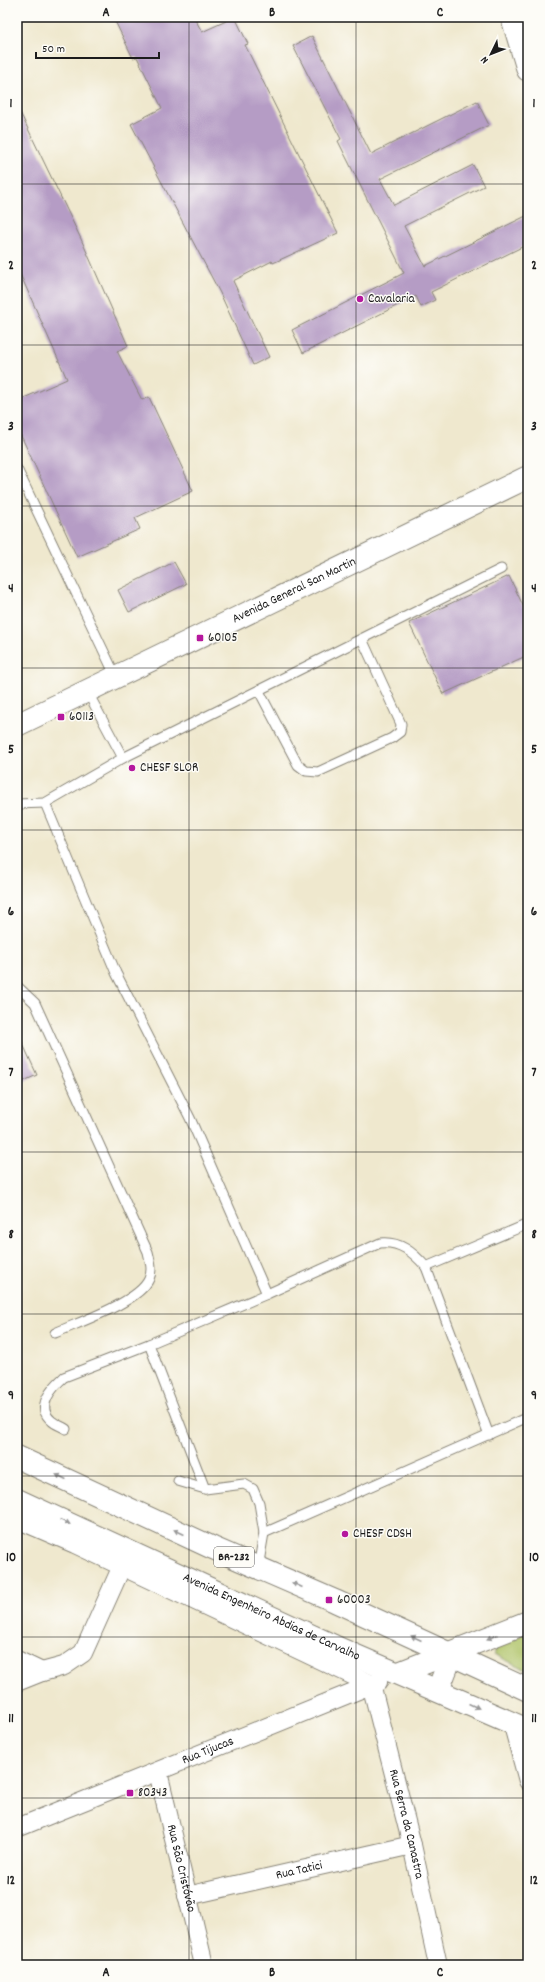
<svg xmlns="http://www.w3.org/2000/svg" width="545" height="1982" font-family="Dekko,sans-serif">
<rect width="100%" height="100%" fill="#fdfcf7"/>
<filter id="ink" filterUnits="userSpaceOnUse"><feTurbulence type="fractalNoise" baseFrequency=".025" numOctaves="2"/><feDisplacementMap in="SourceGraphic" scale="8" xChannelSelector="R" yChannelSelector="G"/><feConvolveMatrix kernelMatrix="1 2 1 2 8 2 1 2 1" color-interpolation-filters="sRGB"/></filter>
<filter id="wash" filterUnits="userSpaceOnUse"><feTurbulence type="fractalNoise" baseFrequency=".012" numOctaves="4" result="noise"/><feDisplacementMap in="SourceGraphic" scale="16" xChannelSelector="R" yChannelSelector="G"/><feGaussianBlur stdDeviation="0.9" result="paint"/><feColorMatrix in="noise" values="0 0 0 0 0 0 0 0 0 0 0 0 0 0 0 0 0 1.4 0 .05"/><feComposite in="paint" operator="in"/></filter>
<g filter="url(#wash)">
<rect width="100%" height="100%" fill="#efe8ce"/>
<polygon fill="#aec266" stroke="#656f41" points="528,1632 528,1671 494,1654 494,1651 496,1645"/>
<g id="blocks">
<g fill="#b59cc5">
<polygon points="113,17 194,17 202,32 235,17 248,44 245,45 338,233 273,263 272,261 233,281 269,357 253,365 220,293 131,124 162,108 137,57 133,58"/>
<polygon points="312,36 371,154 477,101 489,125 380,179 394,205 473,165 484,186 404,226 425,266 528,215 528,244 431,292 435,300 421,307 416,296 303,353 292,330 404,273 338,141 341,139 293,46"/>
<polygon points="17,106 81,239 128,346 117,351 142,400 149,397 193,491 135,518 140,529 77,557 17,427 17,401 67,379 17,267"/>
<polygon points="174,562 186,584 129,612 118,590"/>
<polygon points="509,576 528,616 528,655 443,694 409,623"/>
<polygon points="17,1031 37,1075 17,1084"/>
</g>
</g>
</g>
<g filter="url(#ink)">
<use href="#blocks" fill-opacity="0" stroke="#868275" stroke-width="1"/>
<g fill="none" stroke-linecap="round" stroke-linejoin="round">
<g stroke="#868275" stroke-width="11">
<g id="service">
<polyline points="17,469 116,677"/>
<polyline points="87,691 123,758 45,803 116,973 190,1118 267,1294 149,1344 205,1489 244,1484 253,1489 259,1503 264,1533 258,1568"/>
<polyline points="259,691 298,765 306,771 318,772 392,738 400,732 401,724 362,639"/>
<polyline points="123,758 501,569"/>
<polyline points="17,804 45,803"/>
<path d="M17,986L35,1003L148,1252C150,1261 153,1270 149,1279C139,1302 79,1322 55,1333"/>
<polyline points="426,1267 528,1224"/>
<path d="M267,1294L380,1243C400,1241 413,1252 426,1267L489,1435"/>
<path d="M66,1429C62,1426 56,1425 52,1421C34,1407 53,1387 64,1377L149,1344"/>
<polyline points="178,1481 205,1489"/>
<polyline points="264,1533 528,1417"/>
</g>
</g>
<g stroke="#868275" stroke-width="20">
<g id="minor">
<path id="s1" d="M17,1519L75,1544L371,1684L412,1845L438,1965"/>
<polyline points="17,1660 42,1672"/>
<polyline points="17,1682 42,1672 64,1666 83,1653 122,1566"/>
<polyline points="512,1722 528,1781"/>
<path id="s2" d="M158,1772L204,1965"/>
<path id="s3" d="M17,1828L378,1682"/>
<path id="s4" d="M187,1896L412,1845"/>
</g>
</g>
<g stroke="#868275" stroke-width="24">
<g id="tertiary">
<polyline points="512,17 528,70"/>
<polyline points="399,1673 528,1622"/>
<polyline points="438,1690 452,1654"/>
</g>
</g>
<g stroke="#868275" stroke-width="24">
<g id="primary">
<path id="s5" d="M17,725L528,477"/>
</g>
</g>
<g stroke="#868275" stroke-width="24">
<g id="trunk">
<polyline points="17,1457 213,1548 335,1601 528,1690"/>
<path id="s6" d="M17,1500L338,1648L528,1730"/>
</g>
</g>
<use href="#service" stroke="#fff" stroke-width="9"/>
<use href="#minor" stroke="#fff" stroke-width="18"/>
<use href="#tertiary" stroke="#fff" stroke-width="22"/>
<use href="#primary" stroke="#fff" stroke-width="22"/>
<use href="#trunk" stroke="#fff" stroke-width="22"/>
</g>
<defs><path id="oneway-solid" d="M-6-.8H1V-3.2L6.5 0L1 3.2V.8H-6Z"/></defs>
<g fill="#999">
<use href="#oneway-solid" transform="translate(61 1477) rotate(-155)"/>
<use href="#oneway-solid" transform="translate(65 1522) rotate(25)"/>
<use href="#oneway-solid" transform="translate(179 1532) rotate(-155)"/>
<use href="#oneway-solid" transform="translate(297 1585) rotate(-156)"/>
<use href="#oneway-solid" transform="translate(492 1637) rotate(157)"/>
<use href="#oneway-solid" transform="translate(416 1638) rotate(-156)"/>
<use href="#oneway-solid" transform="translate(474 1706) rotate(24)"/>
</g>
</g>
<path fill="none" stroke="#1c1c1c" stroke-width="1" stroke-opacity="0.55" d="M189,17V1965M356,17V1965M17,184H528M17,345H528M17,506H528M17,668H528M17,830H528M17,991H528M17,1152H528M17,1314H528M17,1476H528M17,1637H528M17,1798H528"/>
<g fill="#b5179e" stroke="#fdfcf7" stroke-width="1.5">
<circle cx="360" cy="299" r="4"/>
<rect x="196" y="634" width="8" height="8" rx="2"/>
<rect x="57" y="713" width="8" height="8" rx="2"/>
<circle cx="132" cy="768" r="4"/>
<circle cx="345" cy="1534" r="4"/>
<rect x="325" y="1596" width="8" height="8" rx="2"/>
<rect x="126" y="1789" width="8" height="8" rx="2"/>
</g>
<g text-anchor="middle" dominant-baseline="central" stroke-width="3" stroke-linejoin="round" paint-order="stroke">
<rect fill="#fdfcf7" stroke="#605f5e" stroke-width="1" x="214" y="1547" width="40" height="20" rx="3"/>
<g font-size="12" font-weight="bold" fill="#1c1c1c">
<text x="234" y="1557">BR-232</text>
</g>
<g font-size="13" fill="#1c1c1c" stroke="#fdfcf7" text-anchor="start">
<text x="368" y="299">Cavalaria</text>
<text x="208" y="638">60105</text>
<text x="69" y="717">60113</text>
<text x="140" y="768">CHESF SLOR</text>
<text x="353" y="1534">CHESF CDSH</text>
<text x="337" y="1600">60003</text>
<text x="138" y="1793">80343</text>
</g>
<g font-size="13" fill="#1c1c1c" stroke="#fdfcf7">
<text stroke="none"><textPath href="#s5" startOffset="308">Avenida General San Martin</textPath></text>
<text stroke="none"><textPath href="#s6" startOffset="280">Avenida Engenheiro Abdias de Carvalho</textPath></text>
<text stroke="none"><textPath href="#s3" startOffset="206">Rua Tijucas</textPath></text>
<text stroke="none"><textPath href="#s1" startOffset="535">Rua Serra da Canastra</textPath></text>
<text stroke="none"><textPath href="#s2" startOffset="99">Rua São Cristóvão</textPath></text>
<text stroke="none"><textPath href="#s4" startOffset="115">Rua Tatici</textPath></text>
</g>
</g>
<rect width="545" height="1982" fill="none" stroke="#fdfcf7" stroke-width="44"/>
<g transform="translate(491 54) rotate(227)" stroke="#fdfcf7" stroke-width="3" paint-order="stroke">
<path d="M0-3L7 15L0 10L-7 15Z" fill="#1c1c1c"/>
<text y="-6" font-size="11" font-weight="bold" text-anchor="middle" fill="#1c1c1c">N</text>
</g>
<path d="M36 52v6h123v-6" fill="none" stroke="#1c1c1c" stroke-width="2"/>
<text x="42" y="52" font-size="12" fill="#1c1c1c" stroke="#fdfcf7" stroke-width="3" paint-order="stroke">50 m</text>
<rect x="22" y="22" width="501" height="1938" fill="none" stroke="#1c1c1c" stroke-width="1.5"/>
<g font-size="13" text-anchor="middle" font-weight="bold" fill="#1c1c1c">
<text x="106" y="16">A</text>
<text x="272" y="16">B</text>
<text x="440" y="16">C</text>
<text x="11" y="107">1</text>
<text x="534" y="107">1</text>
<text x="11" y="269">2</text>
<text x="534" y="269">2</text>
<text x="11" y="430">3</text>
<text x="534" y="430">3</text>
<text x="11" y="592">4</text>
<text x="534" y="592">4</text>
<text x="11" y="753">5</text>
<text x="534" y="753">5</text>
<text x="11" y="915">6</text>
<text x="534" y="915">6</text>
<text x="11" y="1076">7</text>
<text x="534" y="1076">7</text>
<text x="11" y="1238">8</text>
<text x="534" y="1238">8</text>
<text x="11" y="1399">9</text>
<text x="534" y="1399">9</text>
<text x="11" y="1561">10</text>
<text x="534" y="1561">10</text>
<text x="11" y="1722">11</text>
<text x="534" y="1722">11</text>
<text x="11" y="1884">12</text>
<text x="534" y="1884">12</text>
<text x="106" y="1976">A</text>
<text x="272" y="1976">B</text>
<text x="440" y="1976">C</text>
</g>
</svg>
